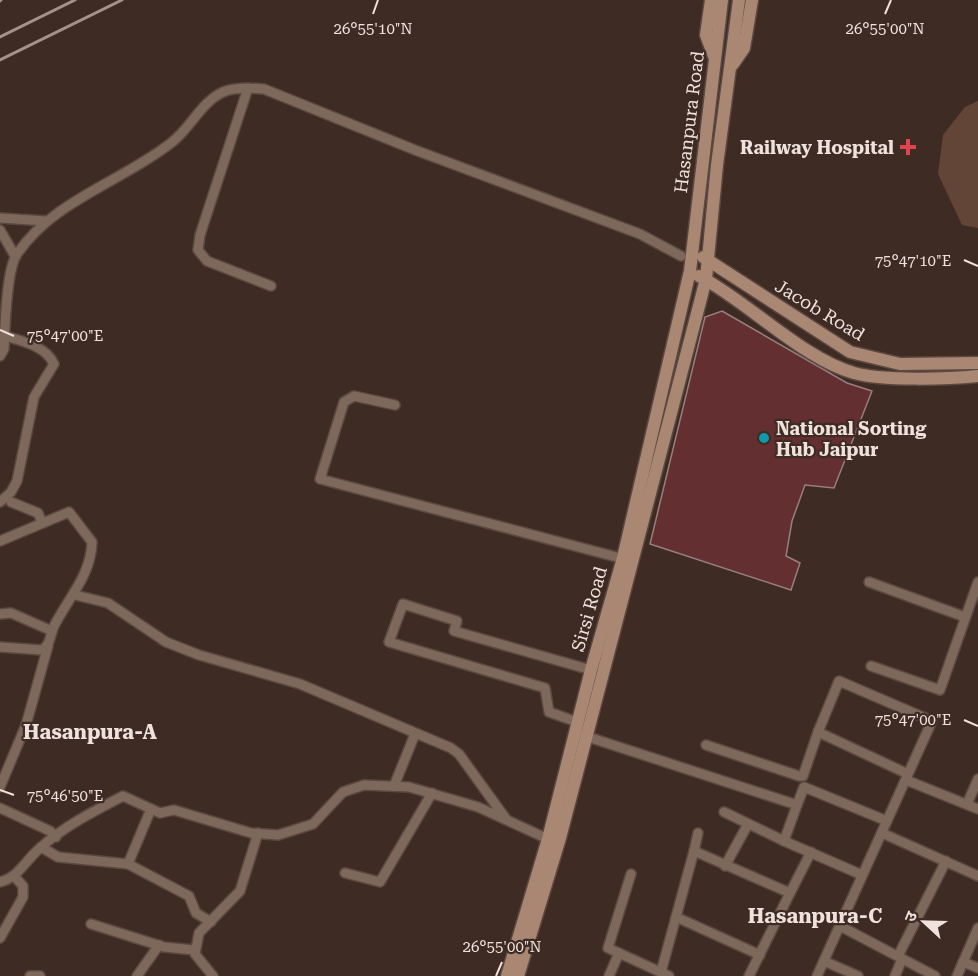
<svg xmlns="http://www.w3.org/2000/svg" width="978" height="976" font-family="'Roboto Serif','Noto Sans Devanagari',serif">
<rect width="100%" height="100%" fill="#3e2b23"/>
<polygon fill="#634537" points="978,101 978,228 962,225 938,174 943,135 965,107"/>
<polygon fill="#632f30" stroke="#977f7e" stroke-width="1.5" points="722,311 847,383 872,391 834,488 805,485 792,521 786,556 800,563 791,590 650,544 705,317"/>
<g fill="none" stroke-linecap="round" stroke-linejoin="round">
<g stroke="#5a4841" stroke-width="12">
<g id="street">
<polyline points="248,88 200,235 198,250 207,261 271,286"/>
<polyline points="0,218 46,221"/>
<polyline points="0,230 15,256"/>
<path d="M0,356L4,349C5,328 6,270 17,254C54,200 121,182 171,143C191,128 200,103 223,92C235,87 251,88 264,89L415,150L640,234L681,256"/>
<polyline points="395,405 354,396 344,402 320,479 628,560"/>
<path d="M0,502L11,492L17,481L34,397L54,364C46,346 22,341 5,336"/>
<polyline points="11,502 38,513 42,522"/>
<path d="M0,541L69,512L92,542C91,575 69,597 54,626C50,635 51,644 42,650L0,647"/>
<polyline points="869,582 965,617"/>
<polyline points="75,595 108,603 166,642 199,655 300,684 451,748 459,754 506,819"/>
<polyline points="0,614 11,613 52,631"/>
<polyline points="871,666 940,690 978,582"/>
<polyline points="577,722 549,712 545,688 389,642 403,604 457,621 454,631 591,670"/>
<polyline points="582,735 797,805 804,787 887,821"/>
<polyline points="706,745 799,776 803,776 818,732"/>
<polyline points="906,780 978,809"/>
<polyline points="394,786 415,734"/>
<polyline points="0,787 26,725 48,646"/>
<polyline points="967,804 978,779"/>
<polyline points="797,805 784,841 862,875"/>
<polyline points="0,808 50,831 56,837"/>
<polyline points="724,812 784,841"/>
<polyline points="882,833 978,876"/>
<polyline points="41,847 58,857 128,864 189,896 196,913 211,922"/>
<polyline points="694,851 698,833"/>
<polyline points="128,864 151,809"/>
<polyline points="725,866 748,824"/>
<polyline points="345,873 380,882 432,793"/>
<polyline points="631,874 608,948 669,976"/>
<path d="M0,882C18,878 25,861 39,849C63,827 94,811 123,796L160,813L174,810L251,833L278,835L313,824L343,792L364,785L409,787L478,807L548,839"/>
<polyline points="676,917 760,955"/>
<polyline points="91,924 164,947 194,950"/>
<polyline points="840,926 935,976"/>
<polyline points="0,938 23,897 23,886 14,876"/>
<polyline points="898,956 946,861"/>
<polyline points="824,961 858,976"/>
<polyline points="963,962 978,968"/>
<polyline points="661,972 694,851 790,893 811,852"/>
<polyline points="30,976 40,976"/>
<polyline points="137,976 159,945"/>
<polyline points="213,976 195,954 199,933 240,891 258,833"/>
<polyline points="609,976 619,953"/>
<polyline points="749,976 790,893"/>
<polyline points="817,976 932,721 839,681 818,732 908,774"/>
<polyline points="895,976 902,959"/>
<polyline points="957,976 978,928"/>
</g>
</g>
<g stroke="#5a4841" stroke-width="15">
<g id="secondary">
<polyline points="711,0 706,35 714,56"/>
<polyline points="733,64 744,48 752,0"/>
<polyline points="703,257 850,352 900,364 978,363"/>
<path d="M699,276C747,301 803,359 854,373C883,381 947,379 978,376"/>
<polyline points="507,976 548,839 591,670 623,558 690,271 722,0"/>
<polyline points="518,976 560,838 706,279 717,165 739,0"/>
</g>
</g>
<use href="#street" stroke="#7e685b" stroke-width="9"/>
<use href="#secondary" stroke="#aa8773" stroke-width="12"/>
<g stroke="#a3938d" stroke-width="3">
<polyline points="0,1 1,0"/>
<polyline points="0,37 75,0"/>
<polyline points="0,60 122,0"/>
</g>
</g>
<path fill="none" stroke="#efe2dd" stroke-width="2" d="M373,14L378,0M885,14L891,0M964,260L978,266M0,330L14,336M964,720L978,726M0,790L14,795M496,976L502,962"/>
<path fill="#e0444e" stroke="#3e2b23" stroke-width="2" d="M905 138h6v6h6v6h-6v6h-6v-6h-6v-6h6z"/>
<circle fill="#0f9aa8" stroke="#3e2b23" stroke-width="2" cx="764" cy="438" r="6"/>
<g text-anchor="middle" dominant-baseline="central" stroke-width="4.5" stroke-linejoin="round" paint-order="stroke">
<g font-size="18" fill="#efe2dd" stroke="#3e2b23">
<text transform="translate(689 122) rotate(-83)">Hasanpura Road</text>
<text transform="translate(820 310) rotate(31)">Jacob Road</text>
<text transform="translate(589 609) rotate(-74)">Sirsi Road</text>
</g>
<g font-size="18" font-weight="bold" fill="#efe2dd" stroke="#3e2b23" text-anchor="end">
<text x="894" y="147">Railway Hospital</text>
<text x="776" y="428" text-anchor="start">National Sorting<tspan x="776" dy="21">Hub Jaipur</tspan></text>
</g>
<g font-size="20" font-weight="bold" fill="#efe2dd" stroke="#3e2b23">
<text x="90" y="732">Hasanpura-A</text>
<text x="815" y="916">Hasanpura-C</text>
</g>
</g>
<g font-size="15" text-anchor="middle" fill="#efe2dd" stroke="#3e2b23" stroke-width="4.5" stroke-linejoin="round" paint-order="stroke">
<text x="373" y="34">26°55'10"N</text>
<text x="885" y="34">26°55'00"N</text>
<text x="913" y="266">75°47'10"E</text>
<text x="65" y="341">75°47'00"E</text>
<text x="913" y="725">75°47'00"E</text>
<text x="65" y="801">75°46'50"E</text>
<text x="502" y="952">26°55'00"N</text>
</g>
<g transform="translate(924 922) rotate(292)" stroke="#3e2b23" stroke-width="4.5" paint-order="stroke">
<path d="M0-4.5L10 22L0 15L-10 22Z" fill="#efe2dd"/>
<text y="-9" font-size="16" font-weight="bold" text-anchor="middle" fill="#efe2dd">उ</text>
</g>
</svg>
